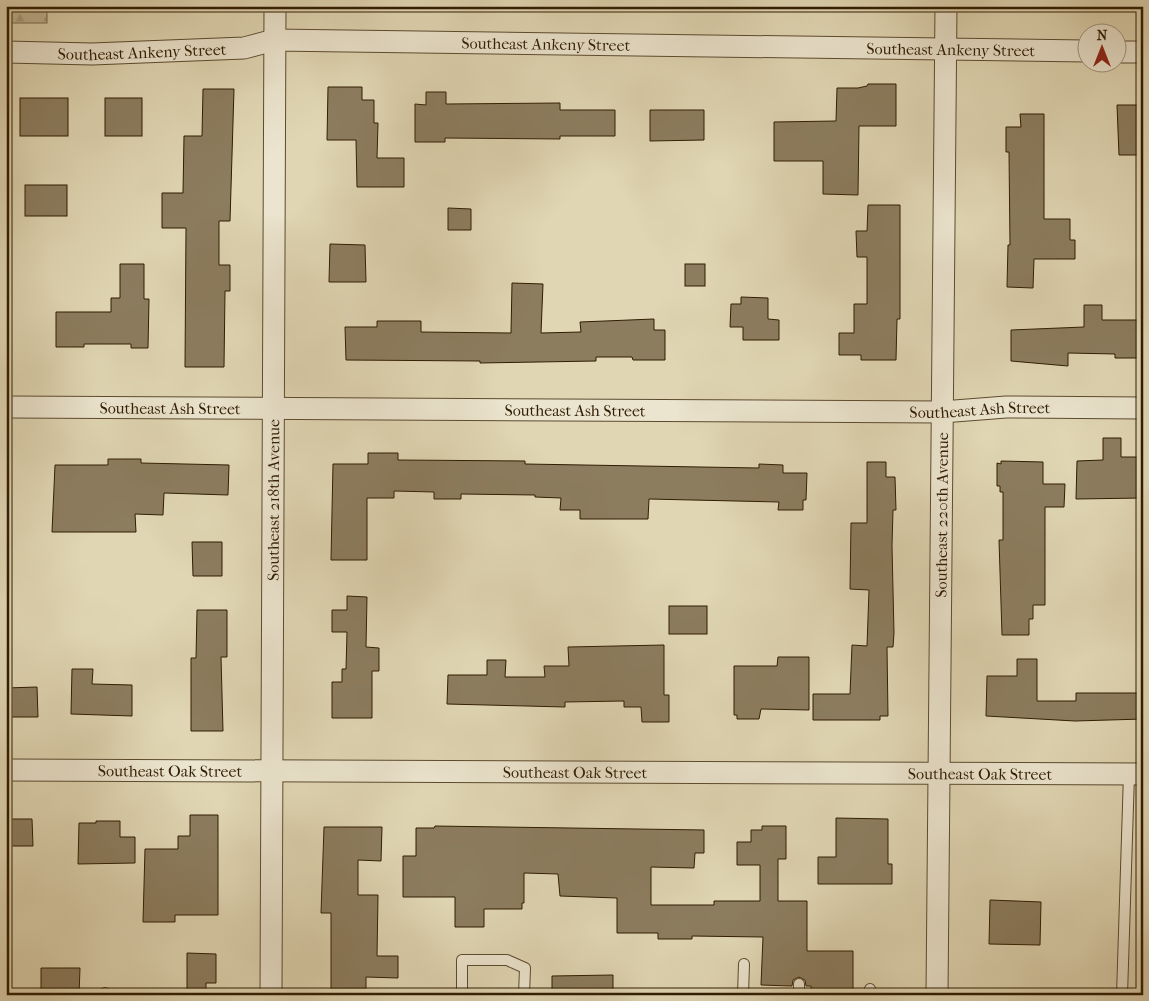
<svg xmlns="http://www.w3.org/2000/svg" width="1149" height="1001" font-family="'IM FELL French Canon',serif">
<defs>
<pattern id="forest-firs" width="22" height="20" patternUnits="userSpaceOnUse" patternTransform="scale(1.25)"><rect width="22" height="20" fill="#c2b795"/><path d="M5 1l3.5 6h-7zM16 11l3.5 6h-7z" fill="#a79d7f"/></pattern>
</defs>
<rect width="100%" height="100%" fill="#e0d6b3"/>
<filter id="stains"><feTurbulence type="fractalNoise" baseFrequency=".004" numOctaves="4"/><feColorMatrix values="0 0 0 0 .2 0 0 0 0 .09 0 0 0 0 .02 0 0 0 .5 -.17"/></filter>
<radialGradient id="worn" r=".72"><stop offset=".6" stop-color="#630" stop-opacity="0"/><stop offset="1" stop-color="#630" stop-opacity=".3"/></radialGradient>
<rect fill="url(#forest-firs)" stroke="#796a4c" x="6" y="6" width="41" height="17"/>
<g fill="#8c7d5f" stroke="#301d03">
<polygon points="868,84 896,84 896,126 859,126 858,195 823,194 823,161 774,161 774,122 836,121 837,88 858,88 867,86"/>
<polygon points="328,87 362,87 362,100 374,100 374,123 378,123 377,158 404,158 404,187 357,187 356,140 327,140"/>
<polygon points="203,89 234,89 230,221 219,221 219,265 230,265 230,291 225,291 224,367 185,367 186,228 162,228 162,193 183,193 184,136 202,136"/>
<polygon points="426,92 446,92 446,104 560,103 560,110 615,110 615,136 560,136 560,139 445,138 445,142 415,142 415,104 426,105"/>
<rect x="20" y="98" width="48" height="38"/>
<rect x="105" y="98" width="37" height="38"/>
<polygon points="1117,105 1143,105 1143,155 1119,155"/>
<polygon points="650,110 704,110 704,140 650,141"/>
<polygon points="1020,114 1044,114 1044,219 1070,219 1070,240 1075,240 1075,259 1034,259 1033,288 1007,287 1008,245 1010,245 1009,152 1006,152 1006,127 1021,127"/>
<rect x="25" y="185" width="42" height="31"/>
<polygon points="868,205 900,205 900,319 897,319 896,360 861,360 861,355 839,355 839,333 854,333 854,304 867,304 867,257 857,257 856,231 867,231"/>
<polygon points="448,208 471,209 471,230 448,230"/>
<polygon points="330,244 365,245 366,282 329,282"/>
<polygon points="120,264 144,264 144,299 149,299 148,348 131,348 131,344 84,344 84,347 56,347 56,312 111,312 111,298 120,298"/>
<rect x="685" y="264" width="20" height="22"/>
<polygon points="512,283 543,284 541,333 581,332 580,322 654,319 654,330 665,330 665,360 633,360 632,357 596,357 596,361 480,363 480,361 346,360 345,327 377,327 377,321 421,321 421,332 511,333"/>
<polygon points="741,297 768,298 768,319 779,320 779,340 743,340 743,327 730,327 731,304 741,304"/>
<polygon points="1084,305 1102,305 1102,320 1143,320 1143,358 1115,358 1115,354 1068,353 1068,366 1011,361 1011,330 1084,327"/>
<polygon points="1103,438 1121,438 1121,457 1143,457 1143,498 1076,499 1077,461 1103,460"/>
<polygon points="368,453 398,453 398,460 525,461 525,464 759,468 759,464 783,465 783,473 807,473 806,500 803,500 803,510 778,510 779,502 649,499 648,519 580,519 580,510 560,510 561,498 535,497 535,495 461,494 461,499 434,499 434,492 394,491 394,498 367,498 367,560 331,560 333,464 368,464"/>
<polygon points="108,459 141,459 141,463 229,465 228,495 164,493 163,515 135,514 136,532 52,532 55,465 108,465"/>
<polygon points="1001,461 1043,462 1043,484 1065,484 1064,507 1045,507 1045,605 1033,605 1033,619 1029,619 1029,635 1002,635 999,540 1003,540 1003,492 1000,492 1000,486 997,486 997,463 1001,464"/>
<polygon points="867,462 886,462 886,477 895,477 896,510 893,510 892,546 894,633 893,647 887,647 888,716 880,716 880,720 813,720 813,694 850,694 852,645 867,646 869,590 850,589 851,523 867,523"/>
<polygon points="192,542 222,542 222,576 193,576"/>
<polygon points="347,596 367,597 366,647 379,648 379,671 372,671 372,718 332,718 332,682 342,682 342,669 346,669 347,632 332,632 332,610 347,610"/>
<rect x="669" y="606" width="38" height="28"/>
<polygon points="197,610 227,610 227,657 221,657 223,731 191,731 191,658 196,658"/>
<polygon points="664,645 664,695 669,695 669,722 642,722 641,707 624,707 624,701 565,702 565,707 447,704 448,675 487,675 487,660 506,660 505,677 545,677 544,666 569,666 568,647"/>
<polygon points="778,657 809,657 809,710 761,709 759,719 737,719 737,715 734,715 734,666 777,666"/>
<polygon points="1017,659 1037,659 1037,701 1076,701 1076,693 1143,693 1143,719 1075,721 986,716 987,676 1017,676"/>
<polygon points="72,669 93,669 92,684 132,685 132,716 71,714"/>
<polygon points="37,687 38,717 6,717 6,688"/>
<polygon points="190,815 218,815 218,915 175,915 175,922 143,922 145,849 178,849 178,836 190,836"/>
<polygon points="836,818 888,819 888,864 892,864 892,884 818,884 818,857 836,857"/>
<polygon points="6,819 32,819 33,846 6,846"/>
<polygon points="96,821 120,821 120,837 135,837 135,863 78,864 79,823 96,823"/>
<polygon points="435,826 704,830 704,853 695,853 694,868 651,867 651,905 714,905 714,901 760,901 760,865 737,865 737,842 751,842 751,830 762,830 762,826 786,826 786,859 778,859 778,901 807,901 807,951 853,951 853,995 811,995 811,986 806,986 805,980 799,977 793,980 792,986 761,985 763,937 692,936 692,939 658,939 658,933 617,933 617,898 560,896 558,874 524,873 524,903 522,903 522,909 484,909 484,927 455,927 455,897 403,897 403,856 416,856 416,828 434,828"/>
<polygon points="324,827 382,827 381,861 358,860 358,895 378,895 377,956 398,956 398,978 366,977 366,989 331,989 331,913 321,913"/>
<polygon points="990,900 1041,902 1040,945 989,944"/>
<polygon points="187,953 216,954 216,983 206,983 206,995 187,995"/>
<polygon points="41,968 80,968 79,995 41,995"/>
<polygon points="613,975 613,995 552,995 552,976"/>
</g>
<g fill="none" stroke-linecap="round" stroke-linejoin="round">
<g stroke="#5c4b2f" stroke-width="12">
<g id="lane">
<polyline points="799,984 799,995"/>
<polyline points="870,989 870,995"/>
<polyline points="105,993 105,995"/>
<polyline points="462,995 462,960 507,960 525,968 524,995"/>
<polyline points="743,995 744,964"/>
<polyline points="1122,995 1129,774"/>
</g>
</g>
<g stroke="#5c4b2f" stroke-width="23">
<g id="street">
<path id="s1" d="M6,52L92,54L244,48L274,40L1086,51"/>
<polyline points="1116,52 1143,52"/>
<path id="s2" d="M6,407L942,412L1006,407L1143,408"/>
<path id="s3" d="M6,770L1143,774"/>
<path id="s4" d="M271,995L275,6"/>
<path id="s5" d="M937,995L946,6"/>
</g>
</g>
<use href="#lane" stroke="#ebe4ce" stroke-width="10"/>
<use href="#street" stroke="#ebe4ce" stroke-width="21"/>
</g>
<g text-anchor="middle" dominant-baseline="central" stroke-width="4.5" stroke-linejoin="round" paint-order="stroke">
<g font-size="16" fill="#301d03" stroke="#ebe4ce">
<text stroke="none"><textPath href="#s1" startOffset="541">Southeast Ankeny Street</textPath></text>
<text stroke="none"><textPath href="#s1" startOffset="946">Southeast Ankeny Street</textPath></text>
<text stroke="none"><textPath href="#s1" startOffset="136">Southeast Ankeny Street</textPath></text>
<text stroke="none"><textPath href="#s2" startOffset="164">Southeast Ash Street</textPath></text>
<text stroke="none"><textPath href="#s2" startOffset="569">Southeast Ash Street</textPath></text>
<text stroke="none"><textPath href="#s2" startOffset="974">Southeast Ash Street</textPath></text>
<text stroke="none"><textPath href="#s4" startOffset="495">Southeast 218th Avenue</textPath></text>
<text stroke="none"><textPath href="#s5" startOffset="480">Southeast 220th Avenue</textPath></text>
<text stroke="none"><textPath href="#s3" startOffset="164">Southeast Oak Street</textPath></text>
<text stroke="none"><textPath href="#s3" startOffset="569">Southeast Oak Street</textPath></text>
<text stroke="none"><textPath href="#s3" startOffset="974">Southeast Oak Street</textPath></text>
</g>
</g>
<rect width="1149" height="1001" fill="none" stroke="#e0d6b3" stroke-width="25"/>
<rect x="8" y="8" width="1134" height="986" fill="none" stroke="#301d03" stroke-width="2.5"/>
<rect x="12" y="12" width="1124" height="976" fill="none" stroke="#301d03"/>
<g transform="translate(1102 48)"><circle r="24" fill="#ebe4ce" stroke="#a0947d"/>
<path d="M0-4L9 19L0 12L-9 19Z" fill="#8f2418"/>
<text y="-8" font-size="14" font-weight="bold" text-anchor="middle" fill="#301d03">N</text>
</g>
<rect width="100%" height="100%" filter="url(#stains)"/>
<rect width="100%" height="100%" fill="url(#worn)"/>
</svg>
